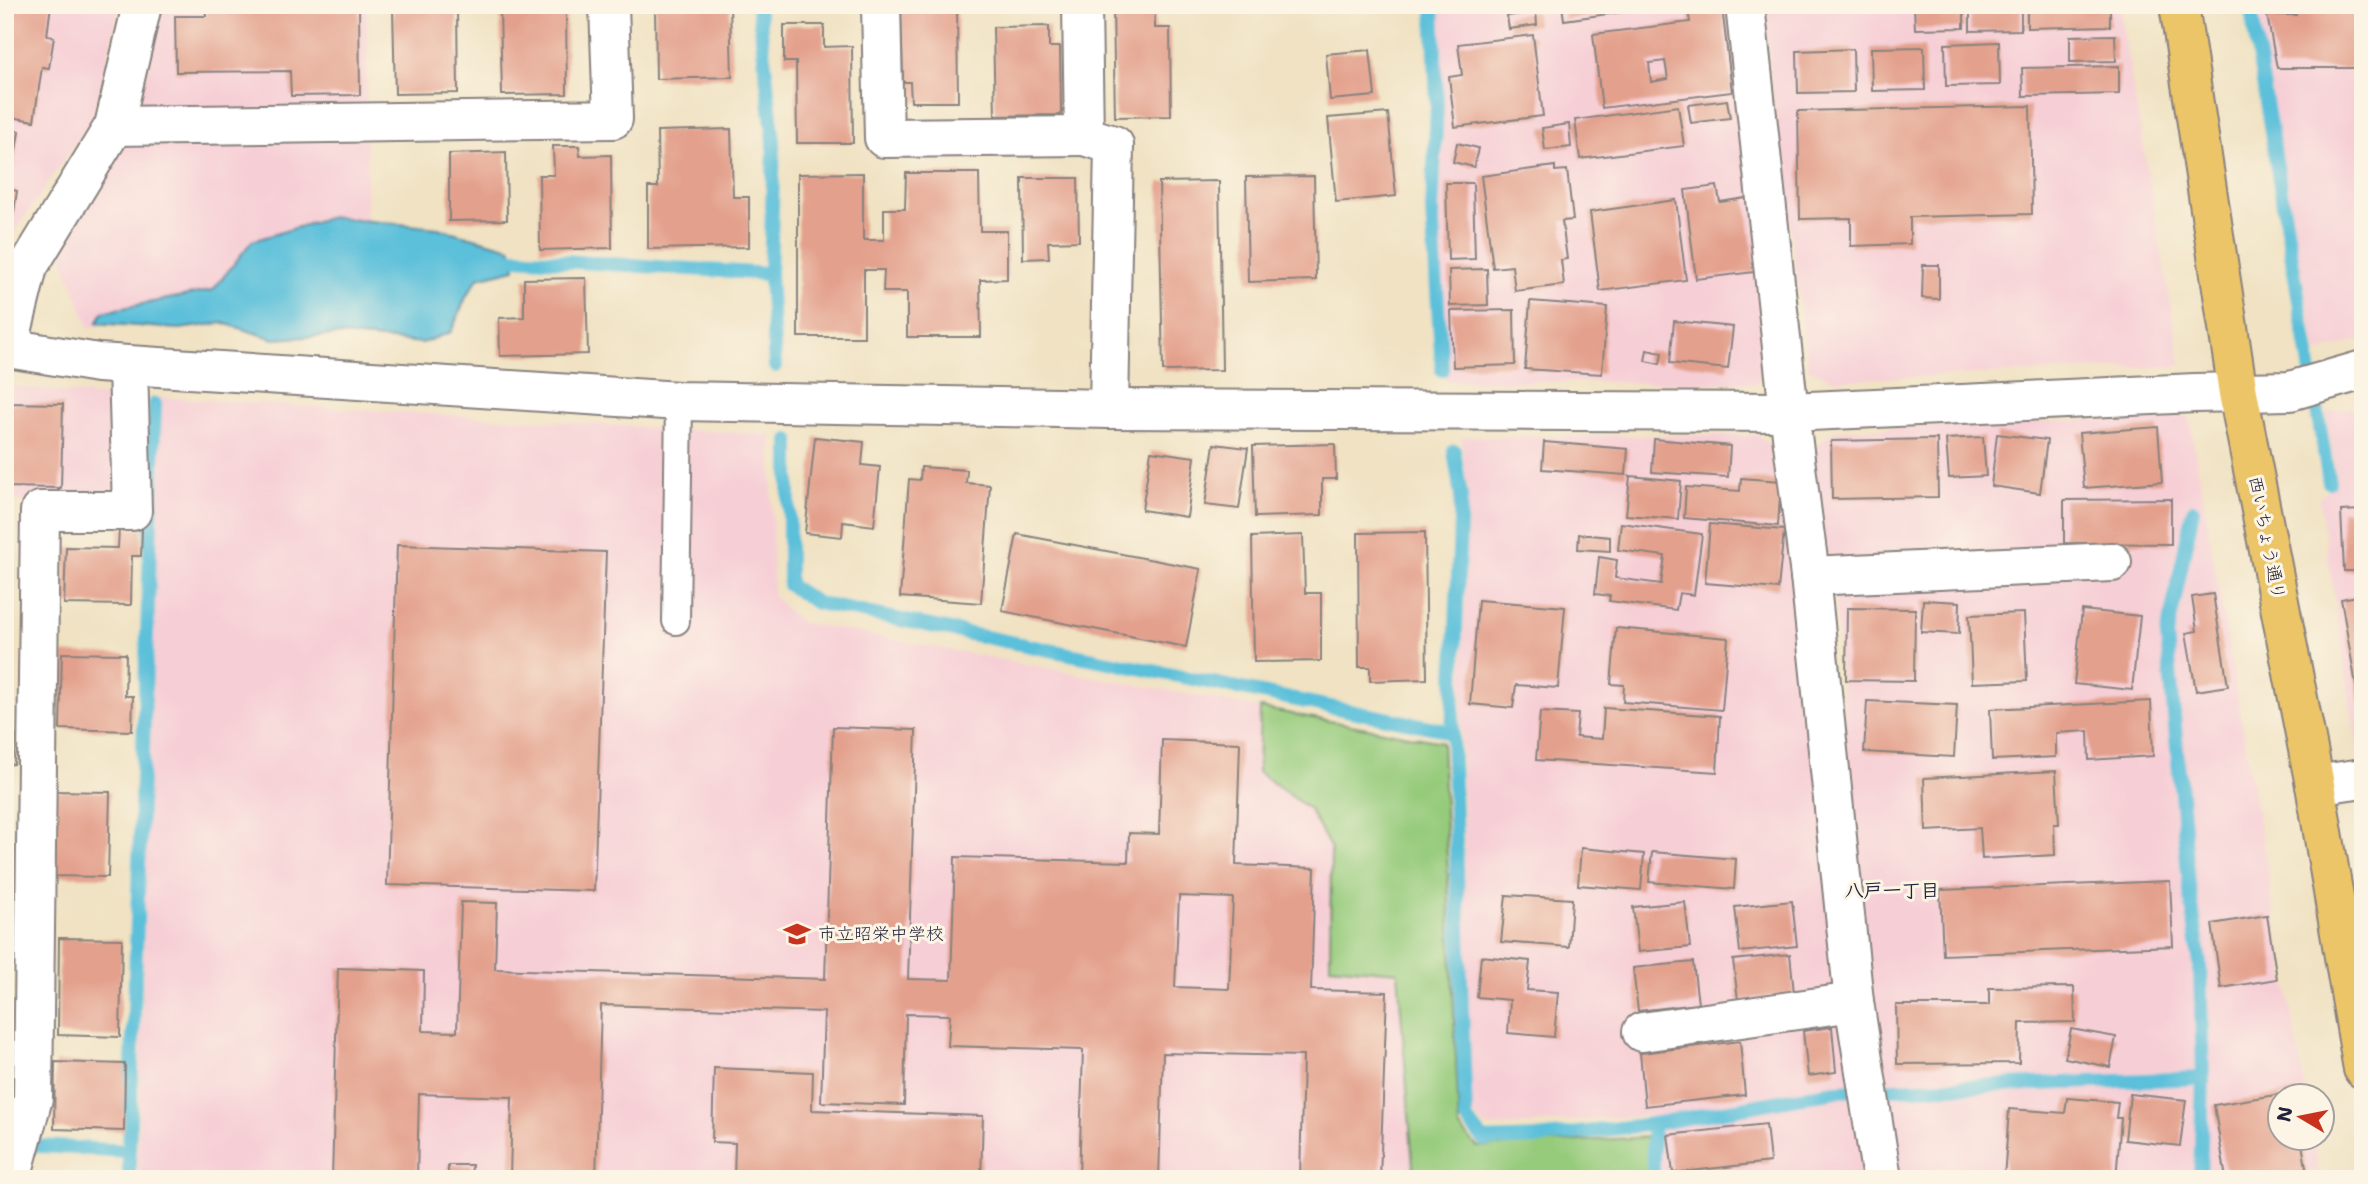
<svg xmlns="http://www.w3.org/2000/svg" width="2368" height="1184" font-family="'Shantell Sans','Klee One',sans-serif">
<rect width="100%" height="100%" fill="#fcf5e5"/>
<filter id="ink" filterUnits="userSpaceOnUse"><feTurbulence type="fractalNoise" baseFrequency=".0143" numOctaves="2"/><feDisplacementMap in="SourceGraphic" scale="14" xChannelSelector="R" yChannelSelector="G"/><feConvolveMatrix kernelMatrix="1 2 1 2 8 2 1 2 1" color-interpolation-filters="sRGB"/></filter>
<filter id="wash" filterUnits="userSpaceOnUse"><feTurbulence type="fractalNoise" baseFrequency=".00686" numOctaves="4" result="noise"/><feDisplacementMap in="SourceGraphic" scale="28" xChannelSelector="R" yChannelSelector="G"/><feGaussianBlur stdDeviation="1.57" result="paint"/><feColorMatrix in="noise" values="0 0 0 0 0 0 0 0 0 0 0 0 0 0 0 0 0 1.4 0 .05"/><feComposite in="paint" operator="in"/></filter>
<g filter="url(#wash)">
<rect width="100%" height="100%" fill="#f0e2c3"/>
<g fill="#f6cfd6">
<polygon points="5,5 120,5 93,117 6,244"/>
<polygon points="161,5 367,5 366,249 89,328 60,250 137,114"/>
<polygon points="1427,5 1730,5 1773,366 1756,383 1446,381"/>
<polygon points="1762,5 2119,5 2181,366 1835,380 1808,368"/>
<polygon points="2255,5 2363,5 2363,339 2316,353"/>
<polygon points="5,386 117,398 122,505 5,501"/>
<polygon points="159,397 771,435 773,596 800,622 1442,742 1459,1126 1477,1147 1648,1137 1650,1115 1486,1127 1470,1112 1461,720 1468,496 1461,437 1758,435 1781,454 1872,1179 137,1179"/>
<polygon points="2363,405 2363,785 2319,498 2337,482 2326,413"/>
<polygon points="2189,416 2306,1096 2280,1096 2280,1138 2313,1139 2320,1179 1895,1179 1885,1110 1872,990 1864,985 1832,563 1820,563 1808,453 1835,430"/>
</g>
<polygon fill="#96cb7c" stroke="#5c765c" stroke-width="2" points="1260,708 1442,742 1459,1127 1477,1147 1648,1137 1648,1179 1414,1179 1398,972 1330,966 1331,849 1309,809 1258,772"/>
<polygon fill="#5cc0da" stroke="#3f718a" stroke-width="2" points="331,217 438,228 511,248 515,269 478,278 466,297 451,332 422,343 340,335 274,339 223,323 179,329 97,323 103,312 213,290 252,241"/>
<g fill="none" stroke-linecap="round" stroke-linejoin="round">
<g stroke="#5cc0da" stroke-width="14">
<polyline points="758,5 774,142 770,274 775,366"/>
<polyline points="1433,5 1437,106 1432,210 1442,370"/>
<polyline points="2250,5 2329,482"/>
<polyline points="514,258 770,274"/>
<polyline points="789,440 789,585 817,603 1440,729 1452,735 1466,1119 1484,1140 1537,1138 1653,1124 1653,1179"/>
<polyline points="2193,510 2167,636 2189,884 2200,964 2203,1078 2200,1179"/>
<polyline points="1452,735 1461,496 1454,451"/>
<polyline points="1653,1124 1835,1091 2203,1078"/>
<polyline points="21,1145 129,1151 155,404"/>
<polyline points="129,1179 129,1151"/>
</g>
</g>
<g id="blocks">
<g fill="#e3a08c" fill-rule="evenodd">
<polygon points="5,5 51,5 47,36 54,37 49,68 42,67 34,121 5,116"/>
<polygon points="205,5 359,5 360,95 291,96 290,71 176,72 175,16 206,16"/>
<polygon points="655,5 730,5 732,77 656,79"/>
<polygon points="901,5 957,5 958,102 911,102 910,82 903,82"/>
<polygon points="1562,5 1659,5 1659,7 1564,20"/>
<polygon points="1914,5 1964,5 1964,28 1915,29"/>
<polygon points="1970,5 2021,5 2021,30 1970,31"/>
<polygon points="2027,5 2110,5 2110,26 2027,28"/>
<polygon points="2296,5 2363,5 2363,68 2277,68 2267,15 2296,15"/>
<polygon points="1155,7 1155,28 1170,28 1171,116 1115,117 1113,8"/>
<path d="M1722,7L1732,92L1602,108L1593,34L1690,22L1688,11ZM1665,61L1668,79L1651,82L1649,63Z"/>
<polygon points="457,8 458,93 395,94 393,9"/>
<polygon points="566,9 567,94 502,95 500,10"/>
<polygon points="1536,12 1537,25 1509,29 1507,16"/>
<polygon points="784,25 824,25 824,47 852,46 853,143 797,143 796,62 784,62"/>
<polygon points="1049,26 1049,47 1060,47 1061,115 995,116 993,27"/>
<polygon points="1533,35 1543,116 1455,127 1449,77 1462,75 1458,44"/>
<polygon points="2115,35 2116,61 2070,62 2070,36"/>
<polygon points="1999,42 2000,85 1946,86 1945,44"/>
<polygon points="1924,47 1925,90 1872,91 1871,48"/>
<polygon points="1853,49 1854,92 1798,93 1797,51"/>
<polygon points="1370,50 1375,96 1330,100 1326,54"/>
<polygon points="2119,66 2119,94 2023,96 2022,68"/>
<polygon points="1727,100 1730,118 1691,123 1688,105"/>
<polygon points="1678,106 1684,146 1580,159 1575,120"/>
<polygon points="2030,106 2032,214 1910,217 1910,244 1851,246 1851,218 1800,219 1798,111"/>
<polygon points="1388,113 1396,196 1336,202 1328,118"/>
<polygon points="1569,124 1571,147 1545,150 1542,128"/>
<polygon points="5,129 19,131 10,189 17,191 12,225 5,224"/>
<polygon points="731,129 733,197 749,197 749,247 648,249 648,187 658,187 657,131"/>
<polygon points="1457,143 1478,148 1474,167 1453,162"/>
<polygon points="553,146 579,146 580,156 611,155 612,248 540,250 539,175 554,175"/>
<polygon points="506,152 507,220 449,221 449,154"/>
<polygon points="1555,166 1555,171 1567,170 1573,220 1562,221 1567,259 1561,260 1564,285 1515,291 1512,266 1493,268 1481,176"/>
<polygon points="863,173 863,240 884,240 884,209 905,209 906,173 979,173 980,231 1007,231 1007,279 980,280 981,337 907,337 907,292 883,292 884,270 864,270 864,337 798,337 798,174"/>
<polygon points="1314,176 1316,280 1248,282 1246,177"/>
<polygon points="1022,178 1078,178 1079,241 1048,242 1049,258 1023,259"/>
<polygon points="1219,181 1222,370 1163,371 1159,182"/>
<polygon points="1446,183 1473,183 1475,259 1448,260"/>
<polygon points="1717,186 1720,202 1746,198 1755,272 1696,279 1685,190"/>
<polygon points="1676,200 1686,280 1600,291 1590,212"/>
<polygon points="1923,265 1939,265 1939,299 1922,298"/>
<polygon points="1487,269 1488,305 1450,306 1449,270"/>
<polygon points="586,278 588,354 500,356 499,318 524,317 524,279"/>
<polygon points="1530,301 1607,307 1602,374 1525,369"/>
<polygon points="1514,310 1515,365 1453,367 1451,311"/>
<polygon points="1674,321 1733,327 1728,369 1670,363"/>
<polygon points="1647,350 1662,353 1660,364 1645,361"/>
<polygon points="5,403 63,404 61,488 5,487"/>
<polygon points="2158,427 2162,482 2084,488 2079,433"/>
<polygon points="1997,434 2047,440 2040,493 1991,486"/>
<polygon points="815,437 864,442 862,465 880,467 874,526 843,522 842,537 805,533"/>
<polygon points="1983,437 1986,476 1949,478 1946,439"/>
<polygon points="1654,439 1730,446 1728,477 1652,472"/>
<polygon points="1937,439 1938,497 1832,499 1831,441"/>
<polygon points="1544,442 1628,449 1626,475 1542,469"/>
<polygon points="1214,444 1248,448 1239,509 1205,505"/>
<polygon points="1335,444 1336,479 1322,479 1322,515 1255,517 1253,446"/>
<polygon points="1151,451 1195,457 1187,517 1142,510"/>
<polygon points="921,467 967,470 966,483 990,485 981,603 900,597 909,479 920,480"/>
<polygon points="1630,476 1681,481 1678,519 1626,515"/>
<polygon points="1741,478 1781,481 1778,526 1684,518 1686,487 1740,491"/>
<polygon points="2171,499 2171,544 2064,543 2064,500"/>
<polygon points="2363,510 2363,571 2344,571 2341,511"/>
<polygon points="1621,523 1702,534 1694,595 1679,593 1676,610 1609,601 1610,596 1595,594 1599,557 1617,560 1615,578 1661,584 1665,556 1618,550"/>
<polygon points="1710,524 1784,530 1778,589 1705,583"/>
<polygon points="119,528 142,529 141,556 132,556 131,605 64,604 66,547 118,548"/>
<polygon points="1425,532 1427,679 1370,681 1370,667 1359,667 1358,533"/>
<polygon points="1017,534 1201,569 1186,647 1002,611"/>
<polygon points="1579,534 1610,537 1610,551 1578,549"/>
<polygon points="1303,535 1305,593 1321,593 1321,661 1254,662 1252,537"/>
<polygon points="397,545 606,552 594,891 387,885"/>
<polygon points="2213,594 2228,686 2196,691 2186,633 2197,631 2192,597"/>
<polygon points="2363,595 2363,714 2361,714 2341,599"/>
<polygon points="1478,600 1565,607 1558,688 1516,685 1513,708 1470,704"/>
<polygon points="1923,600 1960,602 1959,634 1921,632"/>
<polygon points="1847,608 1915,609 1914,681 1846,680"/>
<polygon points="2082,610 2140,616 2132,690 2074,684"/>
<polygon points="2024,613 2027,681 1972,683 1969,615"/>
<polygon points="1616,628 1728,638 1722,710 1623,702 1624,685 1611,684"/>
<polygon points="62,653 126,654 125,696 133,696 132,731 60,729"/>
<polygon points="1867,701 1957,705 1954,757 1864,752"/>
<polygon points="2151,701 2153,756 2089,760 2088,731 2056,733 2056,757 1992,760 1990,709"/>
<polygon points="1604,708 1720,716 1717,772 1536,760 1540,712 1578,714 1576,737 1602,739"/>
<path d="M833,727L916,730L908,979L951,980L955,857L1128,862L1129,833L1159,834L1162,740L1240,743L1236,865L1315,868L1311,990L1387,992L1380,1179H1300L1303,1056L1163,1053L1159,1179H1079L1083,1050L948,1046L950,1015L906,1014L904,1105L821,1102L824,1012L601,1005L596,1179H510L512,1097L419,1094L417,1179H332L338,968L424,971L423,1031L457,1032L461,902L497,903L495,969L825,979ZM1179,896L1233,898L1229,989L1175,987Z"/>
<polygon points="5,735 15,735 14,764 5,765"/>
<polygon points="2056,771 2059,824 2054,824 2055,855 1982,859 1980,828 1926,831 1924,778"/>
<polygon points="50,791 110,792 108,877 48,876"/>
<polygon points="1581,848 1644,854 1641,890 1578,885"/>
<polygon points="1652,852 1736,859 1734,889 1649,882"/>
<polygon points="2170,881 2173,946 1943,955 1940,890"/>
<polygon points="1506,895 1572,899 1569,947 1501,942"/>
<polygon points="1792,901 1797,946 1740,952 1735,907"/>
<polygon points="1685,902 1690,947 1638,952 1633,907"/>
<polygon points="2267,915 2277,979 2221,988 2212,924"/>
<polygon points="59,938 122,939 120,1037 58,1035"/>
<polygon points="1790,954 1794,993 1738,1000 1733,960"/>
<polygon points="1481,956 1530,961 1527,990 1558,992 1554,1037 1508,1033 1510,1000 1477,997"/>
<polygon points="1693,962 1698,1004 1638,1011 1633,968"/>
<polygon points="2074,987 2075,1022 2020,1023 2019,1063 1897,1064 1896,1005 1989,1005 1989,988"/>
<polygon points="1832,1027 1836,1072 1808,1076 1803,1031"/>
<polygon points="2071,1029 2116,1037 2110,1067 2065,1058"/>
<polygon points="1740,1041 1745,1095 1645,1106 1640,1053"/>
<polygon points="55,1062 125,1064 124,1131 54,1129"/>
<polygon points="714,1068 813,1072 812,1110 983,1116 981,1179 734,1179 735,1143 712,1142"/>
<polygon points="2294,1092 2295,1096 2280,1096 2280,1138 2301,1138 2308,1179 2226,1179 2214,1105"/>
<polygon points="2130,1094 2186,1100 2180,1146 2125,1140"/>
<polygon points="2067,1098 2118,1102 2116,1118 2121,1118 2116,1179 2004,1179 2009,1109 2065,1113"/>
<polygon points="1766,1124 1770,1162 1673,1173 1668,1135"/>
<polygon points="448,1165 472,1165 471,1179 448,1179"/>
</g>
</g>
</g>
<g filter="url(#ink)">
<use href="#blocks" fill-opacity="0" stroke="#89827f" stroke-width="2"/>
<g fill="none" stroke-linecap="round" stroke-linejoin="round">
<g stroke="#89827f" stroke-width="30">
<polyline id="lane" points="676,621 679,401"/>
</g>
<g stroke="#89827f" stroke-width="42">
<g id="street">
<polyline points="881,5 884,138 1084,136"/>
<polyline points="1082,5 1084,136 1114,145 1109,409"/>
<polyline points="1745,5 1789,412 1810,576 1854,1002 1882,1179"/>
<polyline points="114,126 613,119 609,5"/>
<polyline points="5,348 8,348 28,267 114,126 142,5"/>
<polyline points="8,348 98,363 679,401 1109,409 1789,412 2195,393 2290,391 2363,370"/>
<polyline points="1810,576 2112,562"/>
<polyline points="2315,785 2363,778"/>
<polyline points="1642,1032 1854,1002"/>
<polyline points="13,1171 33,1098 40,511 132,511 128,365"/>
</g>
</g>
<g stroke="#89827f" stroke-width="42">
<polyline id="highway" points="2179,5 2238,393 2315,785 2363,1069"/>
</g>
<use href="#lane" stroke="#fff" stroke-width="26"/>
<use href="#street" stroke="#fff" stroke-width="38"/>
<use href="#highway" stroke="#edc569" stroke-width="38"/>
</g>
</g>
<defs>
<g id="school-bare" transform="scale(2.1)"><path d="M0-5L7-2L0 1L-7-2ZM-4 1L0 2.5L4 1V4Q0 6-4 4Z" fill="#c8321e" stroke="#fcf5e5" stroke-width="2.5" paint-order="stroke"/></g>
</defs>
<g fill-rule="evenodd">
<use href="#school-bare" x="797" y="934"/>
</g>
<g text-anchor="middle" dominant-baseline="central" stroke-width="6" stroke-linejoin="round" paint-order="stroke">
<g font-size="18" fill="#22223b" stroke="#fcf5e5">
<text transform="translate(2267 538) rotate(79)">西いちょう通り</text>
</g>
<g font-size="18" fill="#22223b" stroke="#fcf5e5" text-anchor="start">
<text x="818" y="934">市立昭栄中学校</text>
</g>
<g font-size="19" font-weight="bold" fill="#22223b" stroke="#fcf5e5">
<text x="1892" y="890">八戸一丁目</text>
</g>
</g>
<rect width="2368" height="1184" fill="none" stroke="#fcf5e5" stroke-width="28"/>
<g transform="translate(2301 1117) rotate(280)"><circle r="33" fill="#fcf5e5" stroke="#a5a1a1" stroke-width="2"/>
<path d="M0-5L12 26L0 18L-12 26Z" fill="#c8321e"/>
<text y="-10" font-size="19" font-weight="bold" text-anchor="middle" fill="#22223b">N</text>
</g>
</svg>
